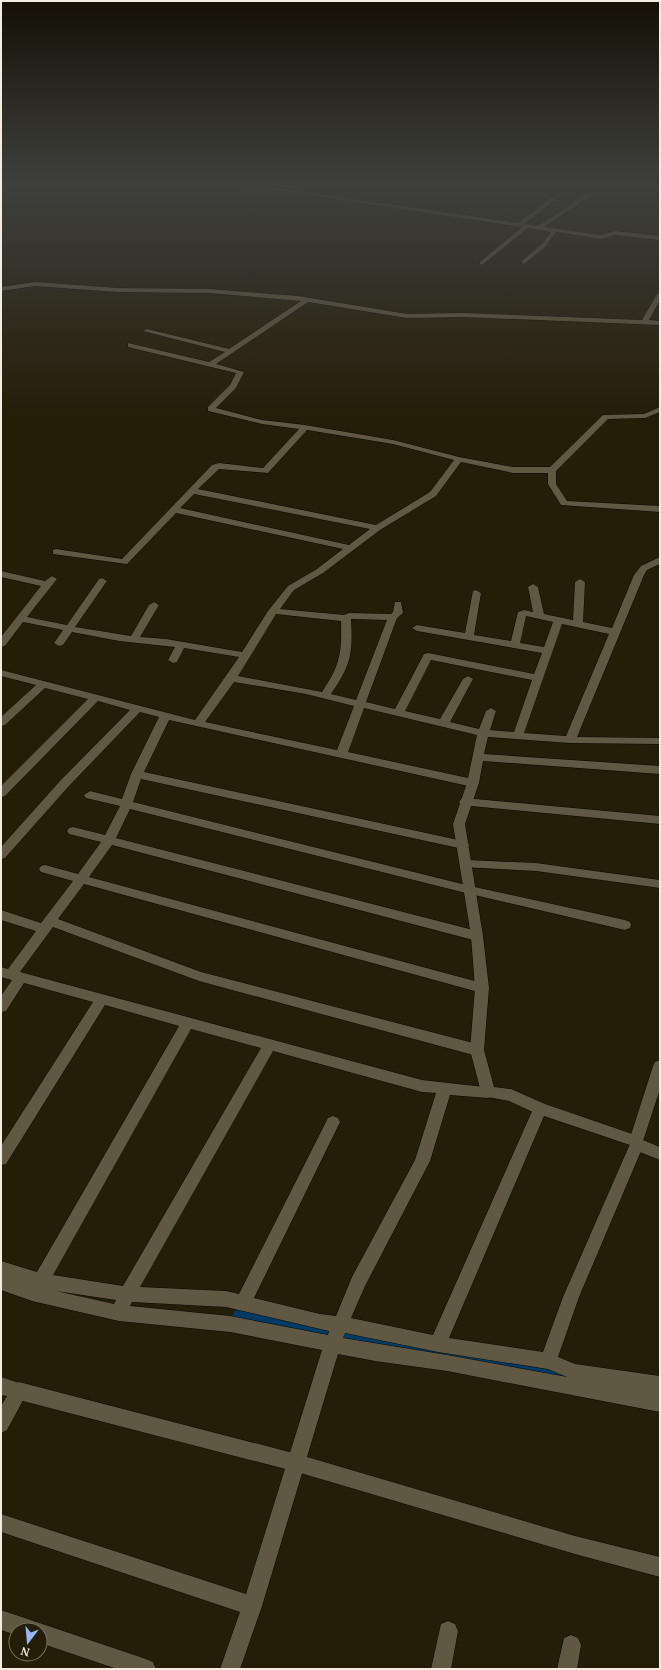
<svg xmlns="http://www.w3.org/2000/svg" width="661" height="1670" font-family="'Noto Serif',serif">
<rect width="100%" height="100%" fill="#241d08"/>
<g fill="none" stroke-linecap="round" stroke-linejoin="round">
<polygon fill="#003b65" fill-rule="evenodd" points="240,1309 575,1369 581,1372 583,1377 581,1382 575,1385 240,1323 235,1321 232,1316 235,1311"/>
<g stroke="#0d0700" stroke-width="1">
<g id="minor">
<polygon points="235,184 248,184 518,223 551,198 555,198 555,200 524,224 538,226 588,193 590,194 590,196 544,227 601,235 615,231 660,236 660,240 615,235 601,239 556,232 546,246 524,264 522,263 522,261 542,244 551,232 528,228 482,265 480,264 480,262 522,227"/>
<path d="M35,282L117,288L209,289L298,296L407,314L462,313L642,320L657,294L660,292V300L649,320L660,321V325L462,317L407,318L308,302L216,364L244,372L236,388L216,408L262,420L305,425L393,440L459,457L513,467H550L603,415L644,414L660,407V412L645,418L608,419L556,471V484L567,501L660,506V512L561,505L548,484V473H513L461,462L436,496L380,530L323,573L294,590L280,609L344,615L349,613L391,614L393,612L395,602H401L403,613L397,618L366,702L395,709L424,654L428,653L534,674L542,653L417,631L412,628L417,625L465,633L473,591L476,590L481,593L474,635L511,641L518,612L524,610L533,612L528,587L533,584L538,587L544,614L573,620L575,582L580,579L585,582L583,622L612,628L634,575L641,566L660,557V564L647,570L644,575L577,737L660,738V744L570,743L488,737L484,754L660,766V774L483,761L479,783L473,787L169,720L144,772L463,841L467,842L469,845L467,848L463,849L141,779L133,802L470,886L625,920L630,922L631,925L630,928L625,930L470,894L130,809L116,838L477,931L482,933L483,936L482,939L477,941L112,845L89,877L482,983L487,984L489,988L487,992L482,993L84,884L58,919L201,972L477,1044L482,1046L484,1050L482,1054L477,1056L199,981L53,927L20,972L422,1080L493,1088L495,1092L493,1096L488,1098L450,1095L430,1161L365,1286L351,1318L433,1335L533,1109L535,1105L540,1103L545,1105L547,1109L449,1338L543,1352L563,1297L630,1144L629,1141L653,1066L655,1062L660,1060V1089L643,1141L644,1144L579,1297L558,1357L575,1364L660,1376V1394L634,1389L660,1394V1412L447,1371L375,1361L338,1354L262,1606L240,1669H220L240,1612L1,1532V1514L246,1594L322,1350L230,1332L119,1321L32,1301L1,1290V1261L37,1272L179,1026L105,1005L6,1164L1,1165V1146L93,1002L24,983L6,1011L1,1012V996L12,980L1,977V967L8,969L36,931L1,920V910L41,923L73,881L41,872L39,869L41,866L45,865L78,874L101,842L69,834L67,831L69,828L73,827L105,835L120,806L86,798L84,795L90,791L122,799L131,774L159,717L140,712L68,787L5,858L1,859V847L60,781L130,710L98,701L5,796L1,797V786L88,699L45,688L5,725L1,726V717L36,685L1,676V670L195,720L239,657L184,648L177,662L173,663L168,660L175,647L119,641L72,632L63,645L59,646L54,643L63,630L23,622L5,646L1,647V637L41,586L1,577V571L45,581L52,576L57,579L27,617L67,625L99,579L102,578L107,581L75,627L131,636L149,605L154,602L159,605L140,637L166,639L242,652L268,611L288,586L317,569L343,549L176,513L127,564L53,554V550L56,549L122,559L212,465L219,463L263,468L299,429L262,424L208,411V407L230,385L236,373L128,347V343L209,362L225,352L143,331L147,329L229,349L301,301L209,293L117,292L35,286L1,291V287ZM307,430L393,444L454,460L430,492L376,525L198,489L219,469L268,473ZM194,494L370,529L349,545L180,508ZM276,614L341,621C342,652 340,666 322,692L238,676ZM526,616L553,622L544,647L520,643ZM351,619L387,620L356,700L331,694C351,665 353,654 351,619ZM562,624L609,634L566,736L524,733ZM431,660L532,680L514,732L490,730L496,711L491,708L486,711L479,729L450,722L473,679L468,676L463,679L440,719L405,711ZM234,682L306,694L354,706L337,750L205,722ZM364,708L477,735L468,778L348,752ZM191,1029L261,1048L123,1286L53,1275ZM273,1051L422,1092L436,1093L415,1160L352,1277L336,1316L320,1314L254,1298L340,1122L338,1118L333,1116L328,1118L239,1294L226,1291L140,1287ZM56,1291L116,1300L114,1304ZM132,1302L226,1307L329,1331L328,1335L230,1316L130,1306ZM345,1333L438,1352L548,1369L567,1377L447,1355L343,1338Z"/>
<polygon points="465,798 660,816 660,824 461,805 459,802 461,799"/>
<polygon points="466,860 536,863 660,880 660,888 536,871 462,867 460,864 462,861"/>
<polygon points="1,1377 25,1385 28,1391 7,1430 1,1433 1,1406 7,1396 1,1395"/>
<polygon points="1,1610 146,1659 153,1662 156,1669 117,1669 40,1643 40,1630 16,1630 16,1635 1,1630"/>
<polygon points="448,1621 455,1624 458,1631 451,1669 431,1669 441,1624"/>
<polygon points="571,1635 578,1638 581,1645 577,1669 557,1669 564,1638"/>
</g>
</g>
<g stroke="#0d0700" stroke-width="1">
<g id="tertiary">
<polygon points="473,779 479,783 465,824 483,936 489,988 484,1050 494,1087 511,1089 545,1104 641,1137 643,1140 660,1147 660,1160 632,1149 630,1145 535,1113 509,1101 483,1096 481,1092 470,1050 475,988 471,936 453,824 467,783"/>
<polygon points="19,1382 297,1454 575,1536 660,1557 660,1577 575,1554 297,1472 19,1400 13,1397 10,1391 13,1385"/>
</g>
</g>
<use href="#minor" fill="#605842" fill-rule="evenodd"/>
<use href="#tertiary" fill="#605842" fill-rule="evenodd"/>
</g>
<linearGradient id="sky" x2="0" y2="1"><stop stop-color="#141004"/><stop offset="0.44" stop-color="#3f403d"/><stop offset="1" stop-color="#3f403d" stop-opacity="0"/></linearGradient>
<rect width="661" height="418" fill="url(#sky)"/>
<rect width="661" height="1670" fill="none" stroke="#f2ede0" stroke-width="4"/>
<g transform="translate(28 1642) rotate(196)"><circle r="19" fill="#241d08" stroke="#76705e"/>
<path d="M0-3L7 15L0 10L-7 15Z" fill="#93b7fd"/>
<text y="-6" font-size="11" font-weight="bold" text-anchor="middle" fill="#f2ede0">N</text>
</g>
</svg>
